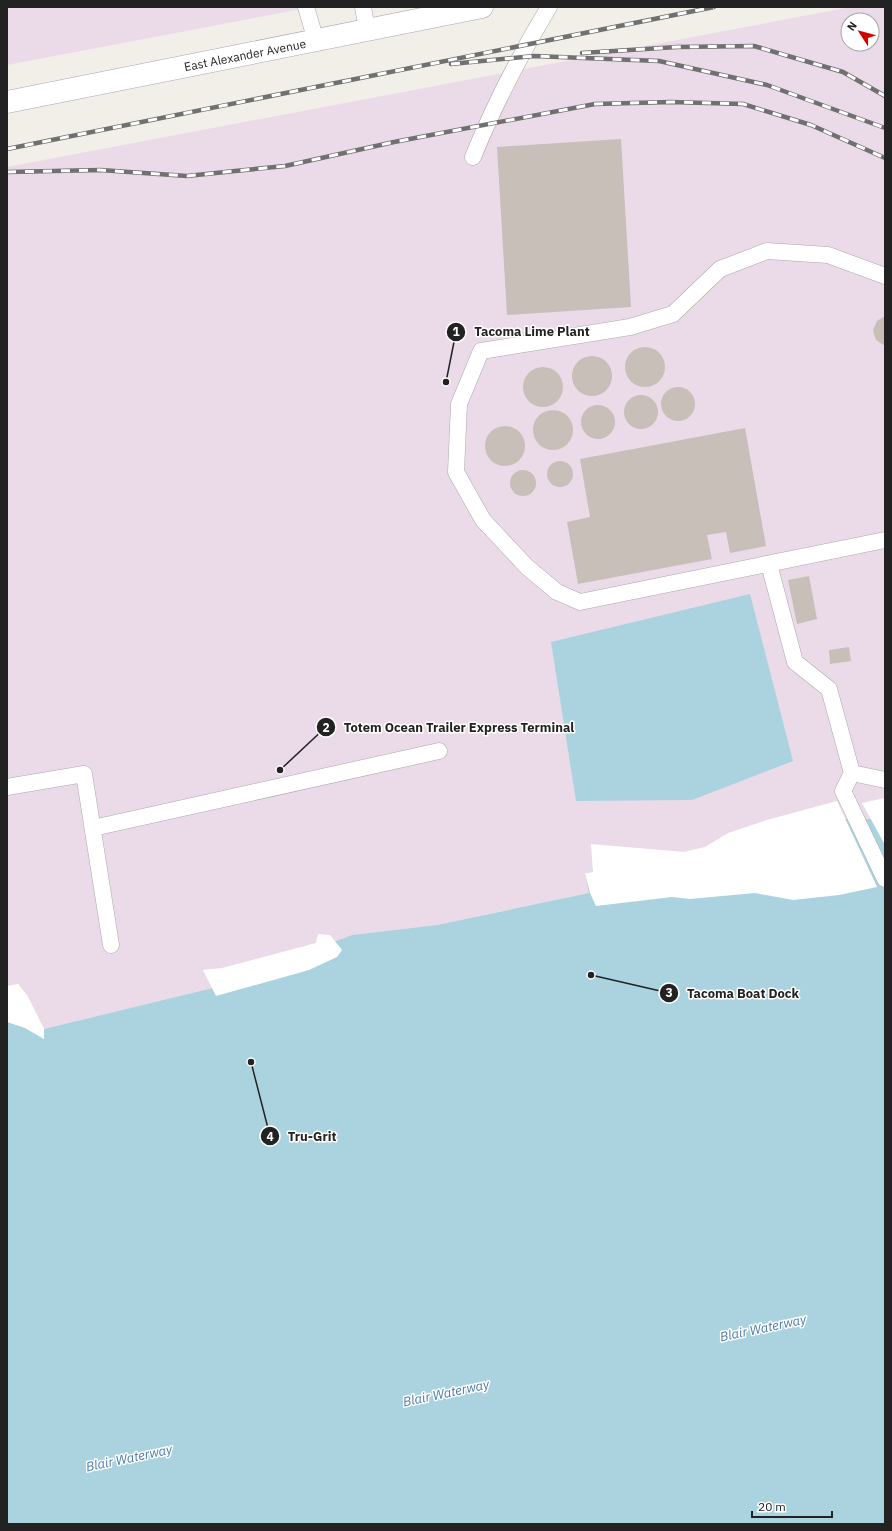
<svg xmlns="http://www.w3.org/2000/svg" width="892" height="1531" font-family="'IBM Plex Sans',sans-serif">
<rect width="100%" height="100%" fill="#f2efe9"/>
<g fill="#ebdbe8" fill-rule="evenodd">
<polygon points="7,7 312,7 7,65"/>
<path d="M851,7H885V819L705,847L585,873L590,893L437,925L352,935L213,989L44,1029L27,995L7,999V167ZM848,20H872V44H848Z"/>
</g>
<g fill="#aad3df">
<polygon points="750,594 793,761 692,800 576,801 551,642"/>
<polygon points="841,819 885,819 885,1524 7,1524 7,999 44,1029 213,988 352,935 437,925 589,893 585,873"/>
</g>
<g fill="#fff">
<polygon points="885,798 885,845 862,803"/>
<polygon points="837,801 877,887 839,895 793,900 755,893 690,899 672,897 596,906 590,893 585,873 593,872 591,844 684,852 705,847 728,833 767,820"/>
<polygon points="318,934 330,935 342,950 337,957 309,970 216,996 203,970 222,968 316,943"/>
<polygon points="18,984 27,995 44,1029 44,1039 25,1028 7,1022 7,986"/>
</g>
<g fill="#c7bfb8">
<polygon points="621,139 631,307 507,315 497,147"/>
<polygon points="885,316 885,346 876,340 873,330 877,321"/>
<circle cx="645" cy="367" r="20"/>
<circle cx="592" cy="376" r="20"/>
<circle cx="543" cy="387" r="20"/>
<circle cx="678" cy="404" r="17"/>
<circle cx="641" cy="412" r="17"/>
<circle cx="598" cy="422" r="17"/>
<circle cx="553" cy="430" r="20"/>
<circle cx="505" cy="446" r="20"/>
<polygon points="745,428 766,546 730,553 726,532 707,535 712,559 578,584 567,522 590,517 580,459"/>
<circle cx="560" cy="474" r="13"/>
<circle cx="523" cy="483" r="13"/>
<polygon points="809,576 817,619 797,624 788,580"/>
<polygon points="849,647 851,661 830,664 829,650"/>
</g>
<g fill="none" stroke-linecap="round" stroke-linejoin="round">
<g stroke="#a9a9a9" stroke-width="17">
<g id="service">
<polyline points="306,7 316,41"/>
<polyline points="363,7 367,30"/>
<path d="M473,157C494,105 520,55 549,7"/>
<polyline points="885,276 828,255 767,251 720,269 673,314 630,327 481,351 459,404 456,472 483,520 527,567 557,592 580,602 885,540"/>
<polyline points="769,564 795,662 829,689 852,773 885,780"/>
<polyline points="852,773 843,791 885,879"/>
<polyline points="7,787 84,774 111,945"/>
<polyline points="93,828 439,751"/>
</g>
</g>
<g stroke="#a9a9a9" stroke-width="23">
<polyline id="tertiary" points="7,102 482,7"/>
</g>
<use href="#service" stroke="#fff" stroke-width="16"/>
<use href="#tertiary" stroke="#fff" stroke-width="22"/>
<g stroke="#707070" stroke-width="4.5">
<g id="rail">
<polyline points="582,53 677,47 754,46 843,72 885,96"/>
<polyline points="451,64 534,56 659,61 767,85 885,128"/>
<polyline points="7,149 714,7"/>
<polyline points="7,172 100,170 187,176 235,171 285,166 394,142 595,104 671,102 743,104 811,125 885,158"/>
</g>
</g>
<use href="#rail" stroke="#fff" stroke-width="3" stroke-dasharray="9" stroke-linecap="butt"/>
</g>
<g text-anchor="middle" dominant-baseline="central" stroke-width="3" stroke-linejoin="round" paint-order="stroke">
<g font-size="12" fill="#222" stroke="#fff">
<text transform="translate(245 55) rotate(-11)">East Alexander Avenue</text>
</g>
<g font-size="13" font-style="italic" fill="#4a7aab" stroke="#fff">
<text transform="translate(763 1328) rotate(-12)">Blair Waterway</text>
<text transform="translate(446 1393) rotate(-12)">Blair Waterway</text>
<text transform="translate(129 1458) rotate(-12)">Blair Waterway</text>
</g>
</g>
<path fill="none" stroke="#222" stroke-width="1.5" d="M446 382L456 332M280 770L326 727M591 975L669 993M251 1062L270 1136"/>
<g fill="#222" stroke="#fff" stroke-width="1.5">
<circle cx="446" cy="382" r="4"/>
<circle cx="280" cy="770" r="4"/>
<circle cx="591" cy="975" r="4"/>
<circle cx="251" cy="1062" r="4"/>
<circle cx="456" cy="332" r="10"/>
<circle cx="326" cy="727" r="10"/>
<circle cx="669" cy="993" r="10"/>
<circle cx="270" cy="1136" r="10"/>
</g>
<g font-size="12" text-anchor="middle" font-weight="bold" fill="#fff">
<text x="456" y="336">1</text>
<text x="326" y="732">2</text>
<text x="669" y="997">3</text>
<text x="270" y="1141">4</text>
</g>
<g font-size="13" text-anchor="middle" font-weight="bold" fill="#222" stroke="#fff" stroke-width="3" stroke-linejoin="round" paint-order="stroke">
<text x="532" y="336">Tacoma Lime Plant</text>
<text x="459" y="732">Totem Ocean Trailer Express Terminal</text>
<text x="743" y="998">Tacoma Boat Dock</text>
<text x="312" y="1141">Tru-Grit</text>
</g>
<rect width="892" height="1531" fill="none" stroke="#222222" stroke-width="16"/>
<g transform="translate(860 32) rotate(306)"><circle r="19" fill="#ffffff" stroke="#a7a7a7"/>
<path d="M0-3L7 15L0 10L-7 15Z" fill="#d40000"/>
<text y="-6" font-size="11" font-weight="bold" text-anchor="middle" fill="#222222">N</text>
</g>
<path d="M752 1511v6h80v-6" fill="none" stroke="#222222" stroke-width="2"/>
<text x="758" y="1511" font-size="12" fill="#222222" stroke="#ffffff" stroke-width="3" paint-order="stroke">20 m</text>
</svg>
